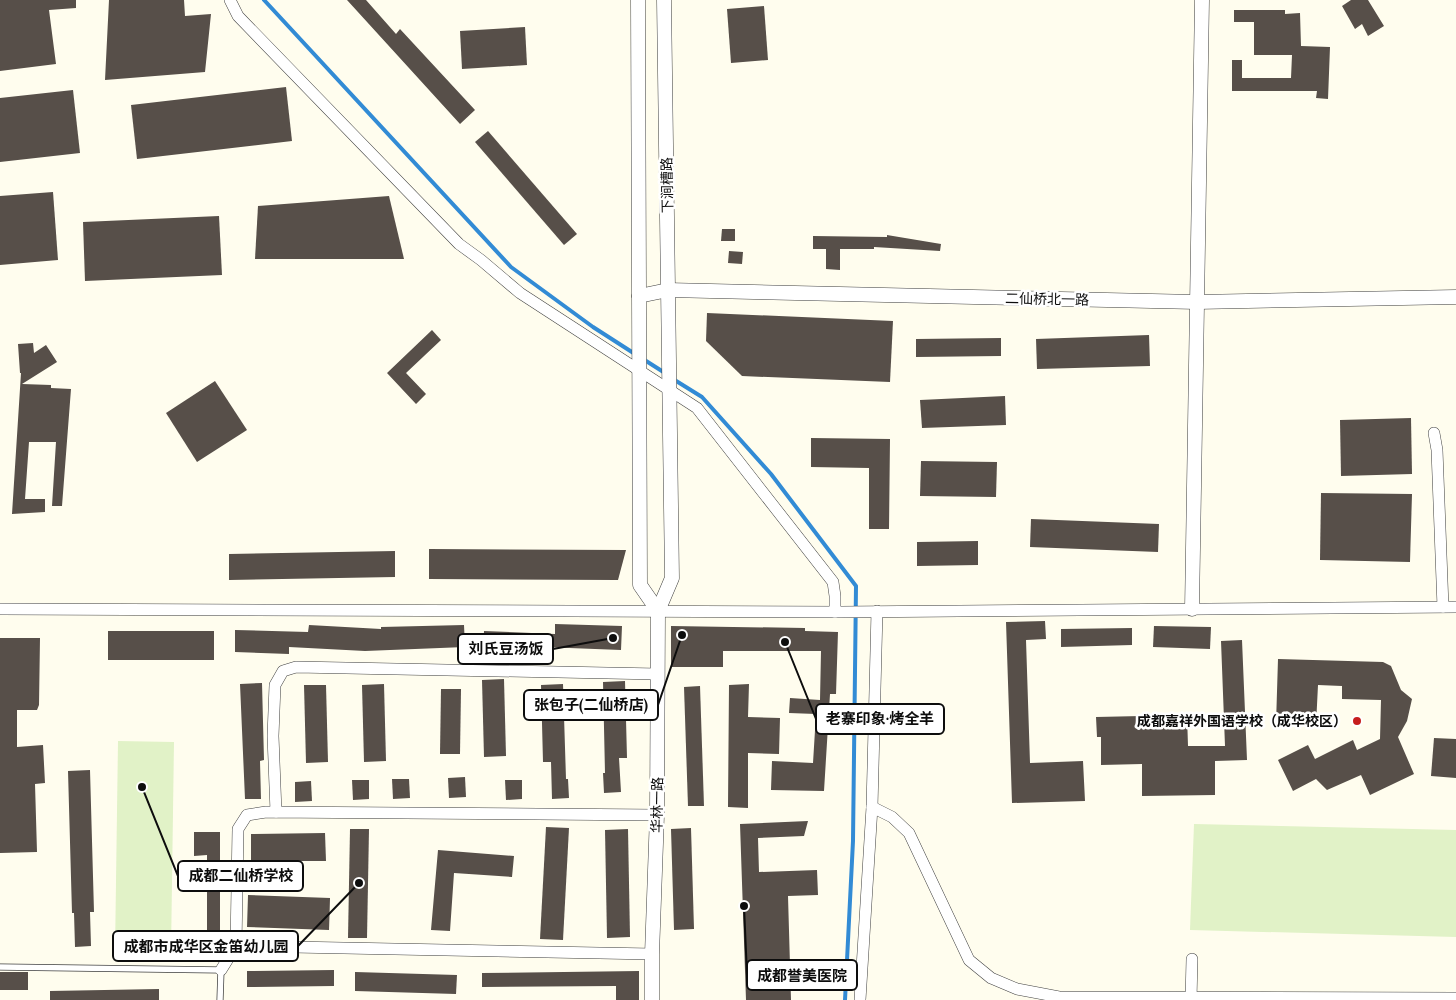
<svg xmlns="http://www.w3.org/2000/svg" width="1456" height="1000" font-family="Lora,'Noto Sans SC',serif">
<rect width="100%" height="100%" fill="#fffdee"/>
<g fill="#e1f2c7">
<polygon points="118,741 174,742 171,952 115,952"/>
<polygon points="1194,824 1456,830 1456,937 1190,930"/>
</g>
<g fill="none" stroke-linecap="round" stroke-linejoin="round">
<g stroke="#328bd5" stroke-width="4">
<polyline points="264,0 511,267 593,327 635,354"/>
<polyline points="643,359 665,373"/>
<polyline points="673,379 702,397 771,474 856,586 853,841 845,1000"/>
</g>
</g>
<g fill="#574f49">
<polygon points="0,0 76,0 76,8 49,10 56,64 0,71"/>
<polygon points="109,0 184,0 185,16 211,14 205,72 105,80"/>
<polygon points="347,0 366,0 396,34 400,29 475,110 460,124"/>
<polygon points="1351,0 1368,0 1384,26 1368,36 1362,24 1355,29 1342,6"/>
<polygon points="764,6 768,60 731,63 727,9"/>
<polygon points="1234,10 1285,10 1285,14 1300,13 1301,46 1330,47 1328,99 1316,98 1317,91 1232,91 1232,60 1242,60 1242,78 1291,78 1292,55 1254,55 1254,22 1234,22"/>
<polygon points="525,27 527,65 462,69 460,31"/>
<polygon points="286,87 292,141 137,159 131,105"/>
<polygon points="73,90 80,153 0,162 0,98"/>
<polygon points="488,131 577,234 564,245 475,142"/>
<polygon points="53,192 58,260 0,265 0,196"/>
<polygon points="389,196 404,259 255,259 258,206"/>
<polygon points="219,216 222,275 85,281 83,222"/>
<polygon points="722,229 735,229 735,241 721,241"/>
<polygon points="887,235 941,244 940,251 874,247 874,249 840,249 840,270 826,269 826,249 813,249 813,236 887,237"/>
<polygon points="729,251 743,252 742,264 728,263"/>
<polygon points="707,313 893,321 890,382 742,376 706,341"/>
<polygon points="432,330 441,340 406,373 426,394 416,404 387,373"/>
<polygon points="1149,335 1150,366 1037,369 1036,339"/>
<polygon points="1001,338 1001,356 916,357 916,339"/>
<polygon points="33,343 34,353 46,345 57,362 22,384 51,385 51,388 71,389 62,506 52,506 56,442 29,442 25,499 45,499 45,512 12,514 21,373 20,373 18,344"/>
<polygon points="215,381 247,430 197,462 166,413"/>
<polygon points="1005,396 1006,425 922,428 920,400"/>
<polygon points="1411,418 1412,474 1341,476 1340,420"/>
<polygon points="811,438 890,439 889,529 869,529 869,468 811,467"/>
<polygon points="921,461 997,462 996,497 920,496"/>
<polygon points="1321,493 1412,494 1410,562 1320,560"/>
<polygon points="1031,519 1159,524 1158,552 1030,547"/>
<polygon points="978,541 978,565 917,566 917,542"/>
<polygon points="429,549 626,550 618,580 429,579"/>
<polygon points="395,551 395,577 229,580 229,554"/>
<polygon points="1045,621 1046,639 1026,640 1030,763 1083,761 1085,801 1012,803 1006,622"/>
<polygon points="555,624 622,626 621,650 543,647 543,656 483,654 484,631 555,634"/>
<polygon points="309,625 381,629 381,627 464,625 465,647 365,651 289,647 289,654 235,652 235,630 308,632"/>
<polygon points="671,626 805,628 805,631 838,632 836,694 830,694 824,791 771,790 772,761 813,763 816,714 789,713 790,698 820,700 821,651 723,651 723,667 671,667"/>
<polygon points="1154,626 1211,627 1210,649 1153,647"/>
<polygon points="1132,628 1132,645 1061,647 1061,629"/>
<rect x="108" y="631" width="106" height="29"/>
<polygon points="0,638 40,638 39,705 37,710 17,710 17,747 43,745 45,783 35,784 37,852 0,853"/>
<polygon points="1242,640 1247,760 1215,761 1215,795 1142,796 1142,764 1101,765 1101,737 1097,737 1096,717 1187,715 1188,746 1225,746 1221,641"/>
<polygon points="1278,659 1383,662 1391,666 1401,690 1412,699 1407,721 1398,737 1414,774 1370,795 1361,775 1327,790 1316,779 1293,791 1278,760 1308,745 1315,759 1353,740 1357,750 1380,739 1381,700 1342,699 1342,686 1318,685 1316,725 1276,724"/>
<polygon points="504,679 506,756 484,757 482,680"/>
<polygon points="625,681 627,758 619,758 621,792 604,793 603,773 605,773 603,682"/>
<polygon points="262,683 264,760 260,761 261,799 245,799 240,684"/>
<polygon points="384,684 386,761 364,762 362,685"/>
<polygon points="563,684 566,779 568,779 569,798 552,799 551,762 543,762 541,685"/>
<polygon points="749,684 748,717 780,718 779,754 748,753 748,808 728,807 729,685"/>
<polygon points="304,685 326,685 328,762 306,763"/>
<polygon points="700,686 704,806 688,806 684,687"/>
<polygon points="441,689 461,689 460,754 440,754"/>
<polygon points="1434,738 1456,739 1456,778 1431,776"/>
<polygon points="90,770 94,912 90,912 91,946 75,947 74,913 72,913 68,771"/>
<polygon points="465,777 466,797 449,798 448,778"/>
<polygon points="392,779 409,779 410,798 393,799"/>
<polygon points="352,780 369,780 369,799 353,800"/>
<polygon points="505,780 522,780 522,799 506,800"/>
<polygon points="311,781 312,801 295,802 295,782"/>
<polygon points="808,821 804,836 758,838 759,872 817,870 818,895 788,896 791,1000 746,1000 740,824"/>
<polygon points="546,827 569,828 563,940 540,939"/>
<polygon points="691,828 694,929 674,930 671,829"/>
<polygon points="350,829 369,829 367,938 348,938"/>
<polygon points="628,829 630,937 607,938 605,830"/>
<polygon points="194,832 220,832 220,953 180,953 180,935 207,935 207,855 194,856"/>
<polygon points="325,833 326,861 251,861 251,834"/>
<polygon points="438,850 514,856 512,877 454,873 450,931 431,930"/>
<polygon points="248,895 330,898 329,930 247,927"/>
<polygon points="334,970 334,986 247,987 247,971"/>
<polygon points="639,971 639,1000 616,1000 616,986 482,987 482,973"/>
<rect x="0" y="972" width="28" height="18"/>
<polygon points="355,972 457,975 456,994 355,991"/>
<polygon points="159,989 159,1000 50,1000 50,991"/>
</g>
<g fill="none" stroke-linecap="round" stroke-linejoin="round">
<g stroke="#404040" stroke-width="7">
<polyline id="service" points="0,967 221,970 220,1000"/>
</g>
<g stroke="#404040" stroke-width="12">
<g id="minor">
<polyline points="230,0 238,16 459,244 481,260 520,293 697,408 833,582 835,596 835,612"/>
<polyline points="1434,433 1437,450 1443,607"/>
<polyline points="0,609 841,612 1456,607"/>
<polyline points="872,807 892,817 909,833 969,960 991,978 1017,989 1059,997 1456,998"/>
<polyline points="276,812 273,736 275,685 283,671 296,667 658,674"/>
<polyline points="236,946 238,829 247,815 266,812 657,815"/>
<polyline points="221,970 236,946 652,954"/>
<polyline points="860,1000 872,807 877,611"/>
<polyline points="1191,1000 1192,959"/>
</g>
</g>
<g stroke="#404040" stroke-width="15">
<g id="tertiary">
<polyline points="638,0 640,585 658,611"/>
<polyline points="639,296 668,290 1197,302 1456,297"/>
<polyline points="1192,609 1202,0"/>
<polyline points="652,1000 652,954 657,815 658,611 672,578 664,0"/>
</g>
</g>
<use href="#service" stroke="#fff" stroke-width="5.5"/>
<use href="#minor" stroke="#fff" stroke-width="11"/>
<use href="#tertiary" stroke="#fff" stroke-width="14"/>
</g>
<circle fill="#c61e1d" stroke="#fff" stroke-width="2" cx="1357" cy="721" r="5"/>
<g text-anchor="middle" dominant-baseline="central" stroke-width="5" stroke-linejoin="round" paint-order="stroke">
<g font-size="14" fill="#0d0d0d" stroke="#fff">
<text transform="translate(667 185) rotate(-91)">下涧槽路</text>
<text transform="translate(1047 299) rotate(1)">二仙桥北一路</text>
<text transform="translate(657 805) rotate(-89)">华林一路</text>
</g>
<g font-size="14" font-weight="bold" fill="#0d0d0d" stroke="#fff" text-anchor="end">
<text x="1347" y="721">成都嘉祥外国语学校（成华校区）</text>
</g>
</g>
<path fill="none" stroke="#0d0d0d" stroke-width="2" d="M613 638L553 649M682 635L658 705M785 642L816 719M142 787L178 876M359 883L298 946M744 906L747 975"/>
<g fill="#0d0d0d" stroke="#fff" stroke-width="2">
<circle cx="613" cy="638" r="5"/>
<circle cx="682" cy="635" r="5"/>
<circle cx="785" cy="642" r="5"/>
<circle cx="142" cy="787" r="5"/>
<circle cx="359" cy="883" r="5"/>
<circle cx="744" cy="906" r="5"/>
</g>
<g fill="#fff" stroke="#0d0d0d" stroke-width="2">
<rect x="458" y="634" width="95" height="30" rx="5"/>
<rect x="524" y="690" width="134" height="30" rx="5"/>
<rect x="816" y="704" width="128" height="30" rx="5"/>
<rect x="178" y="861" width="125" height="30" rx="5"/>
<rect x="113" y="931" width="185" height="30" rx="5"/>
<rect x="747" y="960" width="110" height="30" rx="5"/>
</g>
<g font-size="15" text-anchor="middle" font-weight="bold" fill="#0d0d0d">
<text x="506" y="654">刘氏豆汤饭</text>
<text x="591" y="710">张包子(二仙桥店)</text>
<text x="880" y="724">老寨印象·烤全羊</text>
<text x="241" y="881">成都二仙桥学校</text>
<text x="206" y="952">成都市成华区金笛幼儿园</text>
<text x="802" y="981">成都誉美医院</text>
</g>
</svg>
